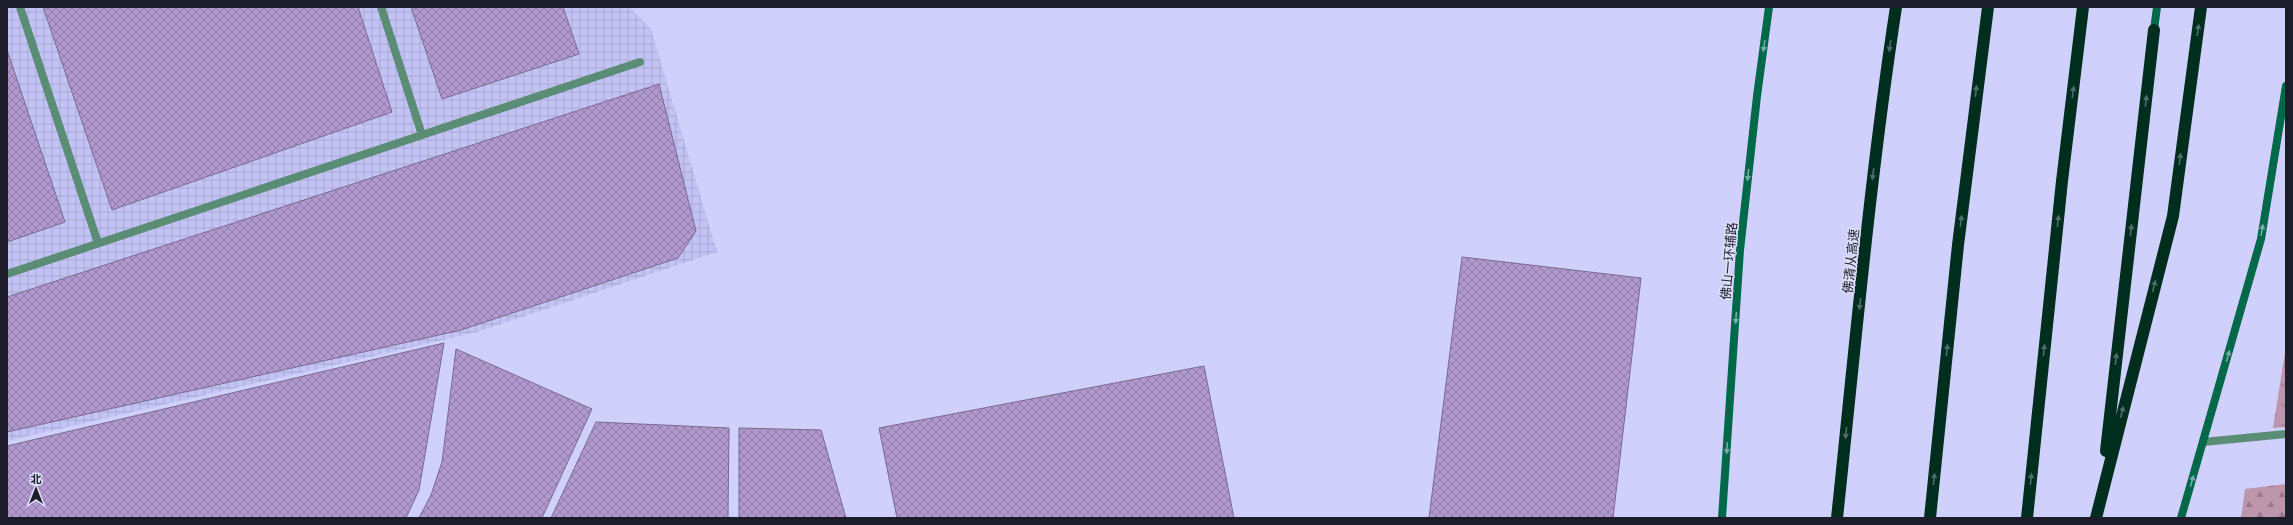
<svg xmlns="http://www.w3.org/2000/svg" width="2293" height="525" font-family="'Playfair Display','Noto Sans SC',serif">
<defs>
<pattern id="industrial-grid" width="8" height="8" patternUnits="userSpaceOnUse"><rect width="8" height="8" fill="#c3c4f5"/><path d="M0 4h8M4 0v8" fill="none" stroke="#a7a8d2"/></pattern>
<pattern id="grass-tufts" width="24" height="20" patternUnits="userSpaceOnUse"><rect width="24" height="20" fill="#bd96ac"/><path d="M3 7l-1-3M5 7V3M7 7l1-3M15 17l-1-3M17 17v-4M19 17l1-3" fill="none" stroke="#997a8c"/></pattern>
<pattern id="forest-firs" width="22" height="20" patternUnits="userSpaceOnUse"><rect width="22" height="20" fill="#bd96ac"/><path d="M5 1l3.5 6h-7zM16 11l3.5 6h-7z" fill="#997a8c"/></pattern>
<pattern id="building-cross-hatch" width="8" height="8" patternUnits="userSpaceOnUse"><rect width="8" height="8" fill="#b199d0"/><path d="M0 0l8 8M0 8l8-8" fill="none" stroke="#8f7ca9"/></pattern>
</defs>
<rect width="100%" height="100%" fill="#cfd0fb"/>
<polygon fill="url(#industrial-grid)" points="7,7 629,7 651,29 717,252 477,332 7,441"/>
<polygon fill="url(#grass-tufts)" points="2286,346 2286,427 2273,428"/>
<polygon fill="url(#forest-firs)" points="2286,484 2286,518 2241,518 2245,489"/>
<g fill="url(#building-cross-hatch)" stroke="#7a698f">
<polygon points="43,7 358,7 392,112 112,210"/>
<polygon points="411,7 563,7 579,54 442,99"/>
<polygon points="7,50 65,222 7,242"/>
<polygon points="659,84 696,231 678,258 461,330 7,432 7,297"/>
<polygon points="1462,257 1641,278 1613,518 1429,518"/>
<polygon points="444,343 419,490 406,518 7,518 7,446"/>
<polygon points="456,349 592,409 542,518 419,518 431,495 442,462"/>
<polygon points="1204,366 1234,518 897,518 879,428"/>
<polygon points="596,422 729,428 728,518 551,518"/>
<polygon points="739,428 821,430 846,518 739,518"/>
</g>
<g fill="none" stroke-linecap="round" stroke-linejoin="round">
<g stroke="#5a8c76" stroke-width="8">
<polyline points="20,7 98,243"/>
<polyline points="381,7 422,135"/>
<polyline points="7,274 640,62"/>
</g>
<polyline stroke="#5a8c76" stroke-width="8" points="2203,442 2286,434"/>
<g stroke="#016849" stroke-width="8">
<polyline points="2154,30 2157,7"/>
<polyline points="1722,518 1740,250 1757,96 1769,7"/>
<polyline points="2181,518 2261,239 2286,86"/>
</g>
<g stroke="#002e1e" stroke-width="12">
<polyline points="2106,451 2154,30"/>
<path d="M1837,518C1855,348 1870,177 1896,7"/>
<polyline points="1930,518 1958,245 1988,7"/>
<polyline points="2027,518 2062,181 2083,7"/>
<polyline points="2096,518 2173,216 2201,7"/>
</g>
</g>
<defs><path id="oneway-solid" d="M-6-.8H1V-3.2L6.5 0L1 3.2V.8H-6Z"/></defs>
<g fill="#4e6c6b">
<use href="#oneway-solid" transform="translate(2198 30) rotate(-82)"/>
<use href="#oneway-solid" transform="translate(1890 46) rotate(99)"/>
<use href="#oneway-solid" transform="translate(1976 91) rotate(-83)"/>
<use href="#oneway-solid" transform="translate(2073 92) rotate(-83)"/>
<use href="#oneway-solid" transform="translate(2146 101) rotate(-83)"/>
<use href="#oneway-solid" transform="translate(2180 159) rotate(-82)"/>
<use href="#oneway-solid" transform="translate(1873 174) rotate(97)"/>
<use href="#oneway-solid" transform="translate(1961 221) rotate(-83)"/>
<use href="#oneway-solid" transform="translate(2058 221) rotate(-84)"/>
<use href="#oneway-solid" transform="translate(2131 230) rotate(-83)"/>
<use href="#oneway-solid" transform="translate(2154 286) rotate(-76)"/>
<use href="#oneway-solid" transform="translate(1860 304) rotate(96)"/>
<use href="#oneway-solid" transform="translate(1947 350) rotate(-84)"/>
<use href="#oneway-solid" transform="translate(2044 350) rotate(-84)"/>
<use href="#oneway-solid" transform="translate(2116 359) rotate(-83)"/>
<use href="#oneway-solid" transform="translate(2122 412) rotate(-76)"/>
<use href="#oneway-solid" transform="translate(1846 433) rotate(96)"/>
<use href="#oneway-solid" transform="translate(1934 479) rotate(-84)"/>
<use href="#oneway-solid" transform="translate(2031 479) rotate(-84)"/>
</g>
<g fill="#7ba9aa">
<use href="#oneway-solid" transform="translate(1764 46) rotate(98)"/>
<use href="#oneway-solid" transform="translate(1748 175) rotate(96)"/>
<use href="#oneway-solid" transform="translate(2262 230) rotate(-81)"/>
<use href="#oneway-solid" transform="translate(1736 318) rotate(94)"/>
<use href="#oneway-solid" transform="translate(2228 356) rotate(-74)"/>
<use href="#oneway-solid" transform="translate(1727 448) rotate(94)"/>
<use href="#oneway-solid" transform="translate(2192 481) rotate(-74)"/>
</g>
<g text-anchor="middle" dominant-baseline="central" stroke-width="3" stroke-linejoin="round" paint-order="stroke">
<g font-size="13" fill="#1c1c2b" stroke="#dedff9">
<text transform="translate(1728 261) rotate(-85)">佛山一环辅路</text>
<text transform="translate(1850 261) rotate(-84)">佛清从高速</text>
</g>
</g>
<rect width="2293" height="525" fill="none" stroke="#1c1c2b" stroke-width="16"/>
<g transform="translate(36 489)" stroke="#dedff9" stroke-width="3" paint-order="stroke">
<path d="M0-3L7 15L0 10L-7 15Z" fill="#1c1c2b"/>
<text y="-6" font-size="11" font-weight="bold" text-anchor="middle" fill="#1c1c2b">北</text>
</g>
</svg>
